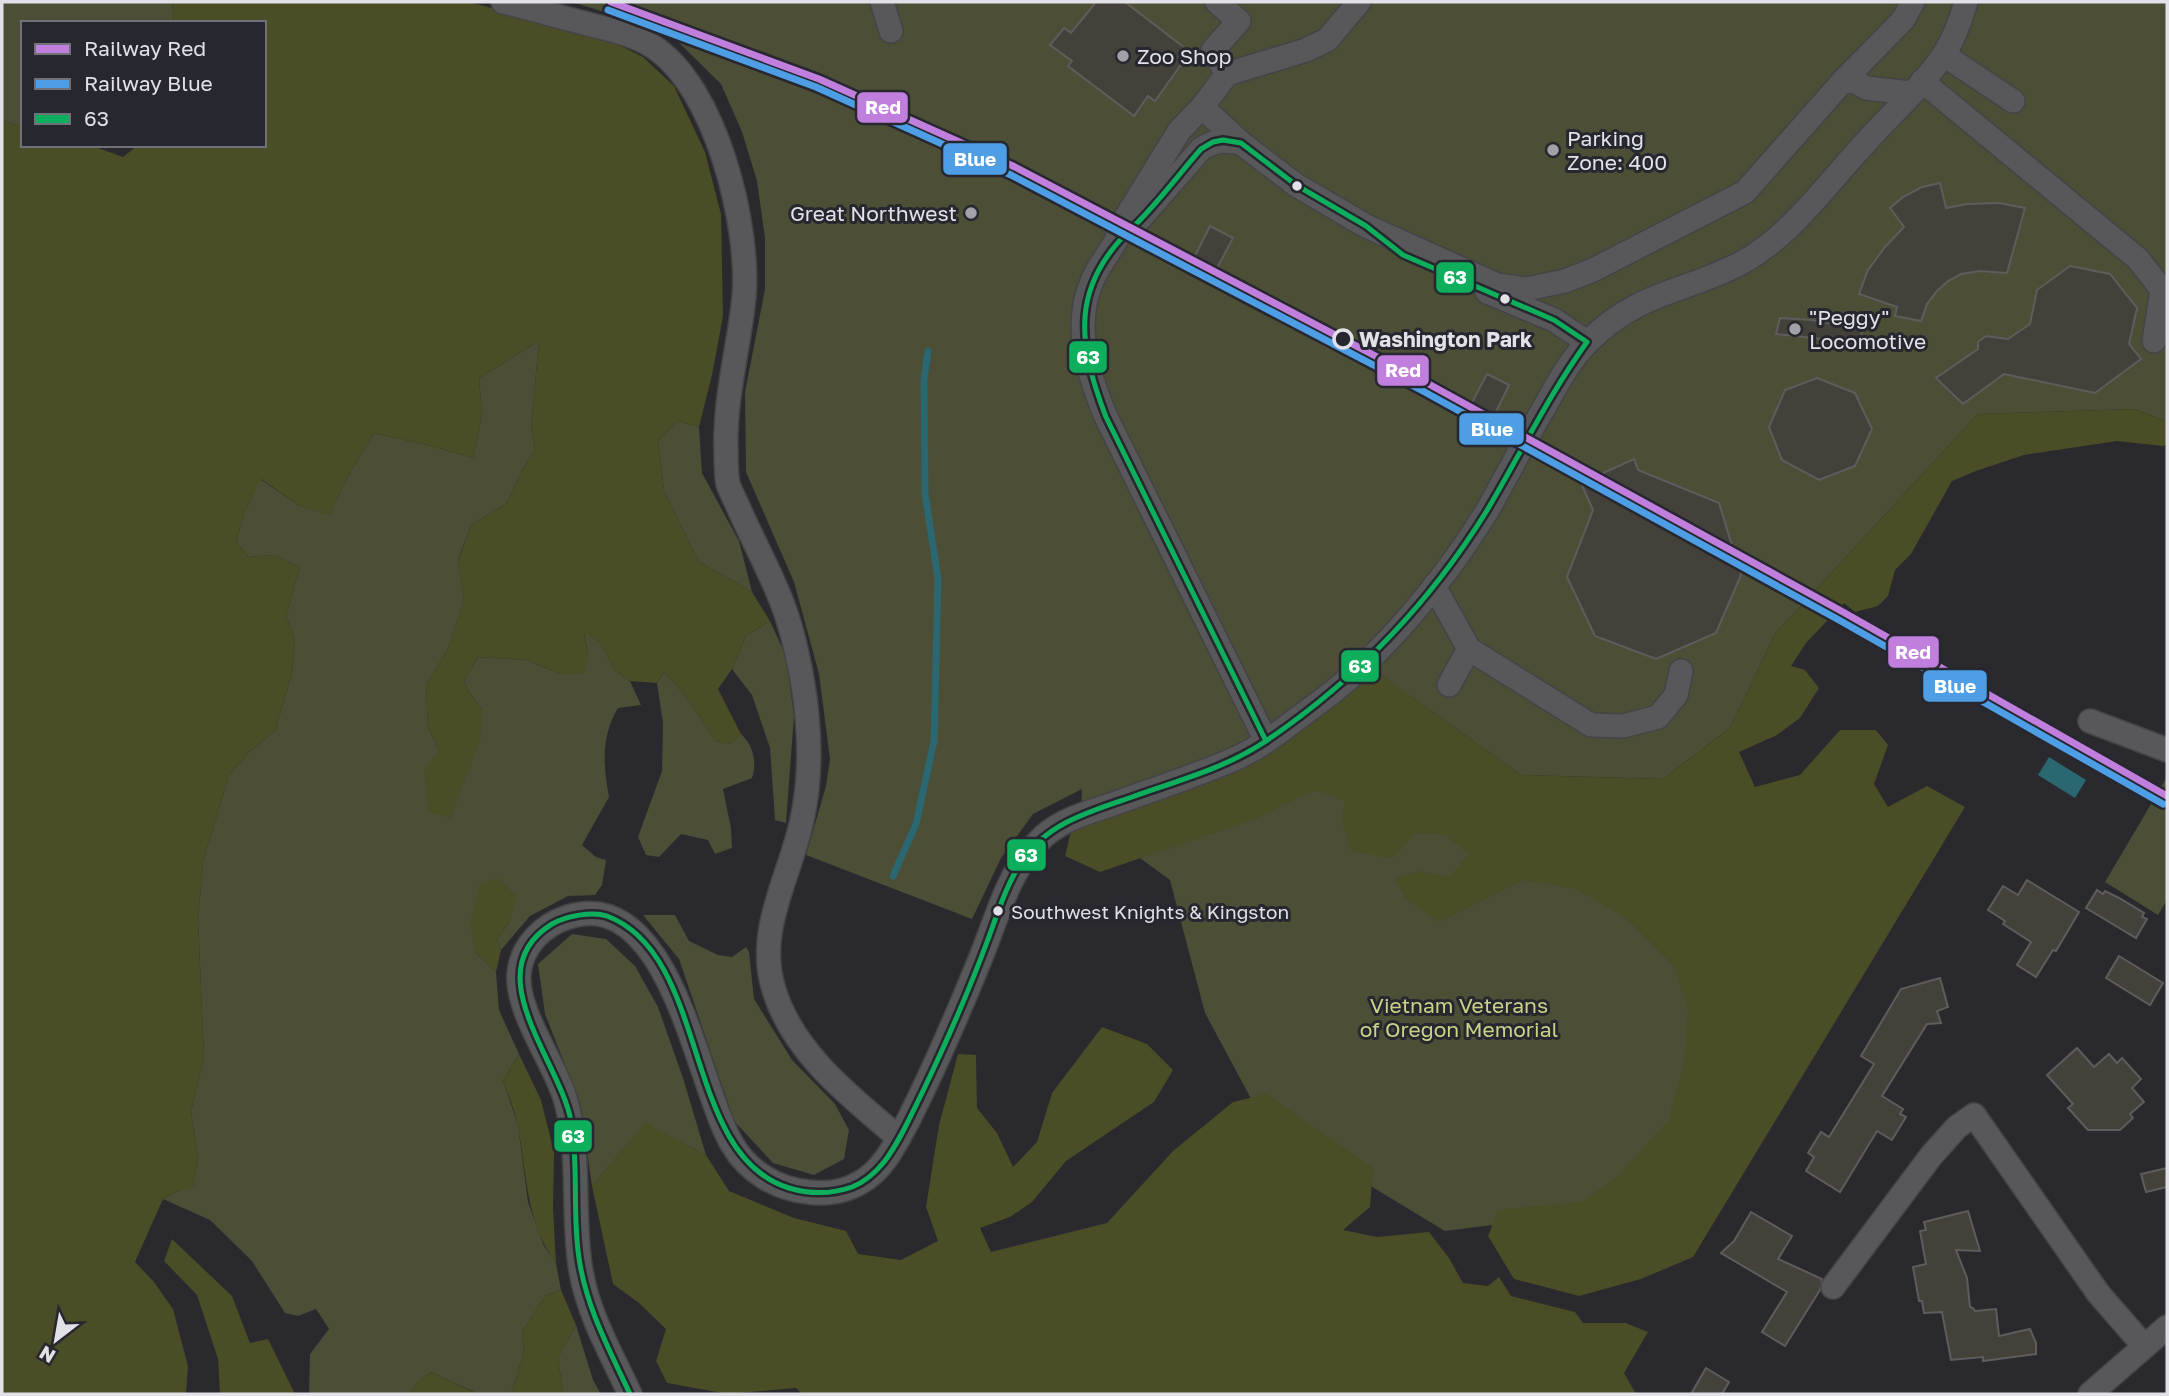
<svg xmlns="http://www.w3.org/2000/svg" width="2169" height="1396" font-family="'Golos Text',sans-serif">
<rect width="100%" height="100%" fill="#29292e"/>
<g fill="#4c4e36">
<polygon points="2,2 172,2 174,23 23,23 23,126 2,121"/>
<polygon points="572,2 2167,2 2167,422 2135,409 1978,414 1775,634 1730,728 1663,779 1521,775 1412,697 1695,936 1710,1085 1604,1211 1445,1231 1263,1121 1205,1013 1170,880 1081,815 1082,789 1033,814 1001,858 972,919 806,855 826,786 830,759 819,674 794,582 746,472 745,392 765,289 765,238 757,181 742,132 721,84 668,32"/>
<path d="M539,341L531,427L535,450L521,472L507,503L471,525L458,560L464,601L448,649L426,685L428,728L439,750L450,818L482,709L468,691L464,681L478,657L527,660L560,674L588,655L584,632L600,642L615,670L630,681L641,705L618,708C601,736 603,765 609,797L582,845L596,857L606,860L602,885L595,895L568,896L530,916L501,950L497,940L510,921L475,952L496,972L499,1010L519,1054L503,1080L518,1125L528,1202L544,1246L556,1263L561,1290L545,1296L522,1332L524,1353L511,1394H478L431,1372L417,1383L410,1394H311L309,1391L310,1354L329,1329L316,1309L298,1316L285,1313L252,1261L210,1220L163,1199L176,1192L193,1186L198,1158L191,1111L204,1057L198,920L203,862L229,775L249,752L275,731L292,673L295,641L286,616L300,567L274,555L248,557L236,541L245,511L260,479L300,506L330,514L344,483L374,433L432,446L473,458L482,415L479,378Z"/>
<polygon points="678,421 699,427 702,473 739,541 752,592 698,561 664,491 658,440"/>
<polygon points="770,621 786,656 794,716 786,823 775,820 770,748 752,695 732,669 746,636"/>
<path d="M664,672L685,695L716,741L731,744L741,734C754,746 757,763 752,778L723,789L731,828L732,848L715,854L708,840L681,834L659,857L646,855L638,837L662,771L663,723L657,683Z"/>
<polygon points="2167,777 2167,900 2158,915 2105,882"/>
<polygon points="643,915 675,915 689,941 718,955 732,957 746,947 749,952 754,999 792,1060 835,1104 849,1130 844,1159 814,1175 773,1163 734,1121 679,959"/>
<polygon points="572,934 606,939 635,966 658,1007 683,1078 706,1155 645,1124 592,1186 580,1103 545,1014 538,964"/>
<polygon points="576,1325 593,1380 601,1394 563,1394 558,1357"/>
</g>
<g fill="#4a4d25">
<polygon points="172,2 469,2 603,37 643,57 674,86 705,152 721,214 723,316 712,375 699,427 678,421 658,440 664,491 698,561 752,592 770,621 746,636 732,669 718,689 741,734 731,744 716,741 685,695 664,672 657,683 630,681 615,670 600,642 584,633 588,655 584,673 560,674 527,660 478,657 464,681 468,691 482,709 480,741 450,818 429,812 424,771 439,750 428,728 426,685 448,649 464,601 458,561 471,525 507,503 521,472 535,450 531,427 539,341 479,378 482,415 473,458 432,446 374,433 344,483 330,515 300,506 261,479 245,511 236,541 248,557 274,555 300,567 286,616 295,641 292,673 275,731 249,752 229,775 203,862 198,920 204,1057 191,1111 198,1158 193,1187 176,1192 163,1199 135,1262 154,1282 173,1309 188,1366 186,1394 2,1394 2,121 23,126 23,145 90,145 123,157 138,145 264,145 264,23 174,23"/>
<polygon points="2135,409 2167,422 2167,444 2163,446 2117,441 2024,455 1976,471 1952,481 1911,554 1895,570 1888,596 1878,606 1855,612 1844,603 1806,643 1791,666 1805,670 1819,688 1800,718 1777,735 1739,752 1755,787 1800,775 1840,730 1876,730 1888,745 1874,784 1888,807 1927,786 1965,807 1693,1257 1641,1279 1579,1296 1514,1279 1488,1236 1498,1210 1582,1202 1617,1177 1668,1121 1684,1064 1688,1009 1674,966 1626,918 1576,889 1523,880 1439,922 1407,900 1395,879 1418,871 1450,877 1469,854 1444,834 1415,833 1393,858 1351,851 1342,823 1345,801 1316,790 1255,819 1100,872 1065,856 1071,831 1126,808 1257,763 1373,669 1521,775 1663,779 1730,728 1775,634 1978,414"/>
<polygon points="498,878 516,896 510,921 497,940 501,950 496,972 475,952 470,922 480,885"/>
<polygon points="1102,1027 1147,1044 1173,1070 1154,1102 1066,1161 1032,1202 1010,1217 980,1228 991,1252 1107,1223 1173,1151 1233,1102 1266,1094 1373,1168 1370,1207 1343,1230 1377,1237 1429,1232 1449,1258 1463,1283 1488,1286 1499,1277 1511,1296 1575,1312 1583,1323 1626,1323 1648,1332 1624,1373 1636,1394 802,1394 796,1388 728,1394 667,1383 656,1361 666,1329 639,1303 613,1284 592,1186 645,1123 706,1155 729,1191 794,1218 846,1231 858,1254 901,1260 938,1241 926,1207 939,1125 958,1054 976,1055 977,1108 997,1133 1013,1167 1037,1142 1052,1093"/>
<path d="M519,1054L541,1100L554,1152L553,1207L556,1263C526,1223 527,1175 518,1127C515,1111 508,1095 503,1080Z"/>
<polygon points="172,1239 232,1296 250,1343 268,1339 295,1394 220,1394 218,1359 197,1295 164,1261"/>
<polygon points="561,1290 576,1325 558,1357 563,1394 511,1394 524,1353 522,1332 545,1296"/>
<polygon points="431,1372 473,1392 478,1394 410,1394 417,1383"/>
</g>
<polygon fill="#2a6770" points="2049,757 2086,780 2075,798 2038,775"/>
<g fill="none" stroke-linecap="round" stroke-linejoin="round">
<polyline stroke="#2a6770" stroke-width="7" points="893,876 916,824 934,741 938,579 925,493 924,380 928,351"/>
</g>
<g fill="#44403a" stroke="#5e5d5d" stroke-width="2">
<polygon points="1096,2 1125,2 1190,52 1155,101 1148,96 1134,116 1068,66 1072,61 1050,45 1064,28 1071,33"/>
<polygon points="1940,183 1946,208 1967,204 1999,203 2025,208 2007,273 1980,271 1961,274 1948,281 1937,291 1927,304 1921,321 1895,316 1897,307 1859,294 1868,270 1885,247 1904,227 1890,208 1903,197 1922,187"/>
<polygon points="1210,226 1233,238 1216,270 1194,258"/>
<polygon points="2070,266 2110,274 2137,308 2129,344 2141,359 2095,393 2004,374 1963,404 1936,378 1978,349 1978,342 1986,336 2008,339 2030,324 2037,290"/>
<polygon points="1780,318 1812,320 1862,330 1860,343 1776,334"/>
<polygon points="1487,374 1509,385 1494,416 1471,404"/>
<polygon points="1817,378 1855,393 1872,429 1855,466 1819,480 1782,460 1769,427 1785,390"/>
<polygon points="1634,459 1638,470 1719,503 1741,575 1716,633 1656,659 1595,636 1567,577 1593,510 1581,483"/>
<polygon points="2027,880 2079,912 2056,951 2053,950 2036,977 2017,965 2031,942 2003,924 2005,921 1988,910 2003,886 2018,895"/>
<polygon points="2097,890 2103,894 2105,891 2119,898 2144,913 2142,917 2147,919 2136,938 2086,908"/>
<polygon points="2119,956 2163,983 2150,1005 2106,978"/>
<polygon points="1940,978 1948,1007 1937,1011 1941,1023 1927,1024 1882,1096 1903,1109 1900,1114 1906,1117 1892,1140 1877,1131 1840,1192 1806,1171 1814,1157 1808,1153 1821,1132 1829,1137 1874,1064 1861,1056 1901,989"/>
<polygon points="2077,1048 2094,1067 2109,1054 2117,1063 2122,1058 2141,1079 2132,1088 2144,1102 2130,1114 2133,1118 2120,1130 2088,1130 2068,1108 2073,1104 2047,1075"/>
<polygon points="2167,1168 2167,1187 2146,1192 2141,1174"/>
<polygon points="1968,1211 1980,1251 1956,1250 1967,1278 1970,1307 1973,1308 1975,1311 1996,1309 1999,1336 2030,1329 2036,1343 2036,1354 1983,1361 1983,1357 1951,1360 1942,1312 1924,1313 1922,1301 1919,1301 1913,1267 1926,1264 1920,1231 1926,1230 1924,1222"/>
<polygon points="1751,1212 1792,1236 1778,1259 1822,1279 1820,1290 1785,1346 1762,1332 1787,1292 1721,1253 1734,1241"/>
<polygon points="1706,1368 1729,1382 1722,1394 1691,1394"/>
</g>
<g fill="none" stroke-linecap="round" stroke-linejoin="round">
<g stroke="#444448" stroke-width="26">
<g id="minor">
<path d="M503,2C532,9 560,17 588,24C610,30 633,34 652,46C716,86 750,226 744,297C739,348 724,399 726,451C726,461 726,474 728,484C731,493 736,501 739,509C752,538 767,566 779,595C790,621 797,651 802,679C810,725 812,774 802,820C790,877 755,931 774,990C793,1053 851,1097 899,1138"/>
<polyline points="882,2 891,31"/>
<polyline points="1217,2 1239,21 1213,50 1227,74"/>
<polyline points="1944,55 2013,101"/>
<polyline points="1843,81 1856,82 1866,88 1911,93"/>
<polyline points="1922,81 2138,259 2162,290 2154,341"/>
<polyline points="1202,107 1241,143 1296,185 1366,226 1497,285 1526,289 1565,281 1593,270 1745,192 1843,81 1903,20 1913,2"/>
<path d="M1139,220L1201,149C1215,140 1224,140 1241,143"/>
<polyline points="1487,292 1554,320 1587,342"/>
<polyline points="1434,586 1469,649 1591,725 1623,726 1658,717 1676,695 1681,671"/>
<polyline points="1449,685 1469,649"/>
<polyline points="2090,721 2167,750"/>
<path d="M1266,741L1106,417C1088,374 1072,324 1093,279C1102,259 1118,244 1123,222L1179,131L1202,107L1227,74L1306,50L1327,40L1359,2"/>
<polyline points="1833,1287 1931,1156 1957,1127 1974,1115 2098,1293 2144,1346"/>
<path d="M630,1394C612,1355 588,1314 581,1271C571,1214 582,1155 565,1098C554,1062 516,1011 519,974C521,946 543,925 568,917C671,885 697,1085 732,1144C748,1172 777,1189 808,1192C831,1195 853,1190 871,1175C888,1161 897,1140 908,1121C934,1069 957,1016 979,962C996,922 1006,876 1037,843C1058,819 1091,812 1119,802C1157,788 1195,776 1232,760C1264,747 1293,721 1321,701C1383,655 1447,577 1487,511C1507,476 1525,440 1545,406C1558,383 1571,358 1590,340C1639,291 1688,292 1743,262C1793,234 1828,182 1867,141C1893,112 1925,84 1946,51C1955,36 1961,19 1966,2"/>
<polyline points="2090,1394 2167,1327"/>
</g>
</g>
<use href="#minor" stroke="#58585b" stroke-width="23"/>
<g stroke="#272730" stroke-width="10">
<g id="bus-1">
<path d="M1223,140L1241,143L1296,185L1366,226L1403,255L1554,320L1587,342C1548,396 1520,455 1486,512C1429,604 1356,680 1266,741L1106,417C1077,342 1070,285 1134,226C1158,203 1179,174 1201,149L1213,142Z"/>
<path d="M630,1394C609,1349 586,1307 579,1258C572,1213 579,1166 571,1121C560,1061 475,971 552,924C566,916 592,911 607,916C711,955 681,1155 789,1188C809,1194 832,1194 852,1187C865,1182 875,1173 884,1162C900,1141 911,1115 923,1091C946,1043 968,993 987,942C997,915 1006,885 1022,861C1047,823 1091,811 1132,797C1177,781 1226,768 1266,741"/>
</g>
</g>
<use href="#bus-1" stroke="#0daf5c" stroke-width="5"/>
<g stroke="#272730" stroke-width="12">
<polyline id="rail-1" points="611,2 819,79 1015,167 1425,382 1843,612 2167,796"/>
</g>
<g stroke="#272730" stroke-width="12">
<polyline id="rail-2" points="608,10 816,87 1011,175 1421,390 1839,620 2163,804"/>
</g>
<use href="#rail-1" stroke="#c07fdc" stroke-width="7"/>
<use href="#rail-2" stroke="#4d9ee5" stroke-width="7"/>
</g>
<g fill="#a1a1a6" stroke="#272730" stroke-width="2.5">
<circle cx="1123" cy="56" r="7"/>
<circle cx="1553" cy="150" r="7"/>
<circle cx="971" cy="213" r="7"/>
<circle cx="1795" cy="329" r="7"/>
</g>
<g fill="#e1e1e7" stroke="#272730" stroke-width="2.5">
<circle cx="1297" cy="186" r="6"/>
<circle cx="1505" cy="299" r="6"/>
<circle cx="998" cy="911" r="6"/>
</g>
<circle fill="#272730" stroke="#e1e1e7" stroke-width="3.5" cx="1343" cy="339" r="9"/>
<g text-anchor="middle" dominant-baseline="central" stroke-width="6" stroke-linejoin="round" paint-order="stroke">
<g font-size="19" fill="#e1e1e7" stroke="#272730" text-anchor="start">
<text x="1011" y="911">Southwest Knights &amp; Kingston</text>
</g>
<g font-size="21" fill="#e1e1e7" stroke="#272730" text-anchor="start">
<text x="1137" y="56">Zoo Shop</text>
<text x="1567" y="138">Parking<tspan x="1567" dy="24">Zone: 400</tspan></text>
<text x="957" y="213" text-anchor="end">Great Northwest</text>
<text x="1809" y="317">"Peggy"<tspan x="1809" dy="24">Locomotive</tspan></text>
</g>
<g font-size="21" font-weight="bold" fill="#e1e1e7" stroke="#272730" text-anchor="start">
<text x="1359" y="339">Washington Park</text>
</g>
<g font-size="21" fill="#cbd286" stroke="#272730">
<text x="1459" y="1005">Vietnam Veterans<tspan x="1459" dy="24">of Oregon Memorial</tspan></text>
</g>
</g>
<g stroke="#272730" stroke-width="2.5">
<rect x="856" y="91" width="53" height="33" rx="7" fill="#c07fdc"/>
<rect x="942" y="142" width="66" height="34" rx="7" fill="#4d9ee5"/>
<rect x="1435" y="261" width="40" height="33" rx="7" fill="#0daf5c"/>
<rect x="1068" y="340" width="40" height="34" rx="7" fill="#0daf5c"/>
<rect x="1376" y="354" width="54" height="33" rx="7" fill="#c07fdc"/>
<rect x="1458" y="412" width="67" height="34" rx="7" fill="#4d9ee5"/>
<rect x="1887" y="635" width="53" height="34" rx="7" fill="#c07fdc"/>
<rect x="1340" y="649" width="40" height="34" rx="7" fill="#0daf5c"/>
<rect x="1922" y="669" width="66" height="34" rx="7" fill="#4d9ee5"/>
<rect x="1006" y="838" width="41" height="34" rx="7" fill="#0daf5c"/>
<rect x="553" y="1119" width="40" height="34" rx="7" fill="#0daf5c"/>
</g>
<g font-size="19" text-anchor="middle" font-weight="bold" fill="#fff">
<text x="883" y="114">Red</text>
<text x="975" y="166">Blue</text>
<text x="1455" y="284">63</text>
<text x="1088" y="364">63</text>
<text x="1403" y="377">Red</text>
<text x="1492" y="436">Blue</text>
<text x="1913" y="659">Red</text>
<text x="1360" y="673">63</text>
<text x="1955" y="693">Blue</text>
<text x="1026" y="862">63</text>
<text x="573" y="1143">63</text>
</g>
<rect width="2169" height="1396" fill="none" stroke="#e1e1e7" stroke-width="7"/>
<rect x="21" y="21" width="245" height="126" fill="#272730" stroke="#717179" stroke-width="2"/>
<rect x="35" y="44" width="35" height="10" fill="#c07fdc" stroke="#717179" stroke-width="2"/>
<text x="84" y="56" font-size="21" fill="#e1e1e7">Railway Red</text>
<rect x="35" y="79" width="35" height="10" fill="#4d9ee5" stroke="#717179" stroke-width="2"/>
<text x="84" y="91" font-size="21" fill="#e1e1e7">Railway Blue</text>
<rect x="35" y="114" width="35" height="10" fill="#0daf5c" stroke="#717179" stroke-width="2"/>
<text x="84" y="126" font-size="21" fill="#e1e1e7">63</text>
<g transform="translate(56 1340) rotate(211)" stroke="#272730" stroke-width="5" paint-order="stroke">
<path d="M0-5L12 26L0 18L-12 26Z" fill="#e1e1e7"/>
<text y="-10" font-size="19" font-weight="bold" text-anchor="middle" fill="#e1e1e7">N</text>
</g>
</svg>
